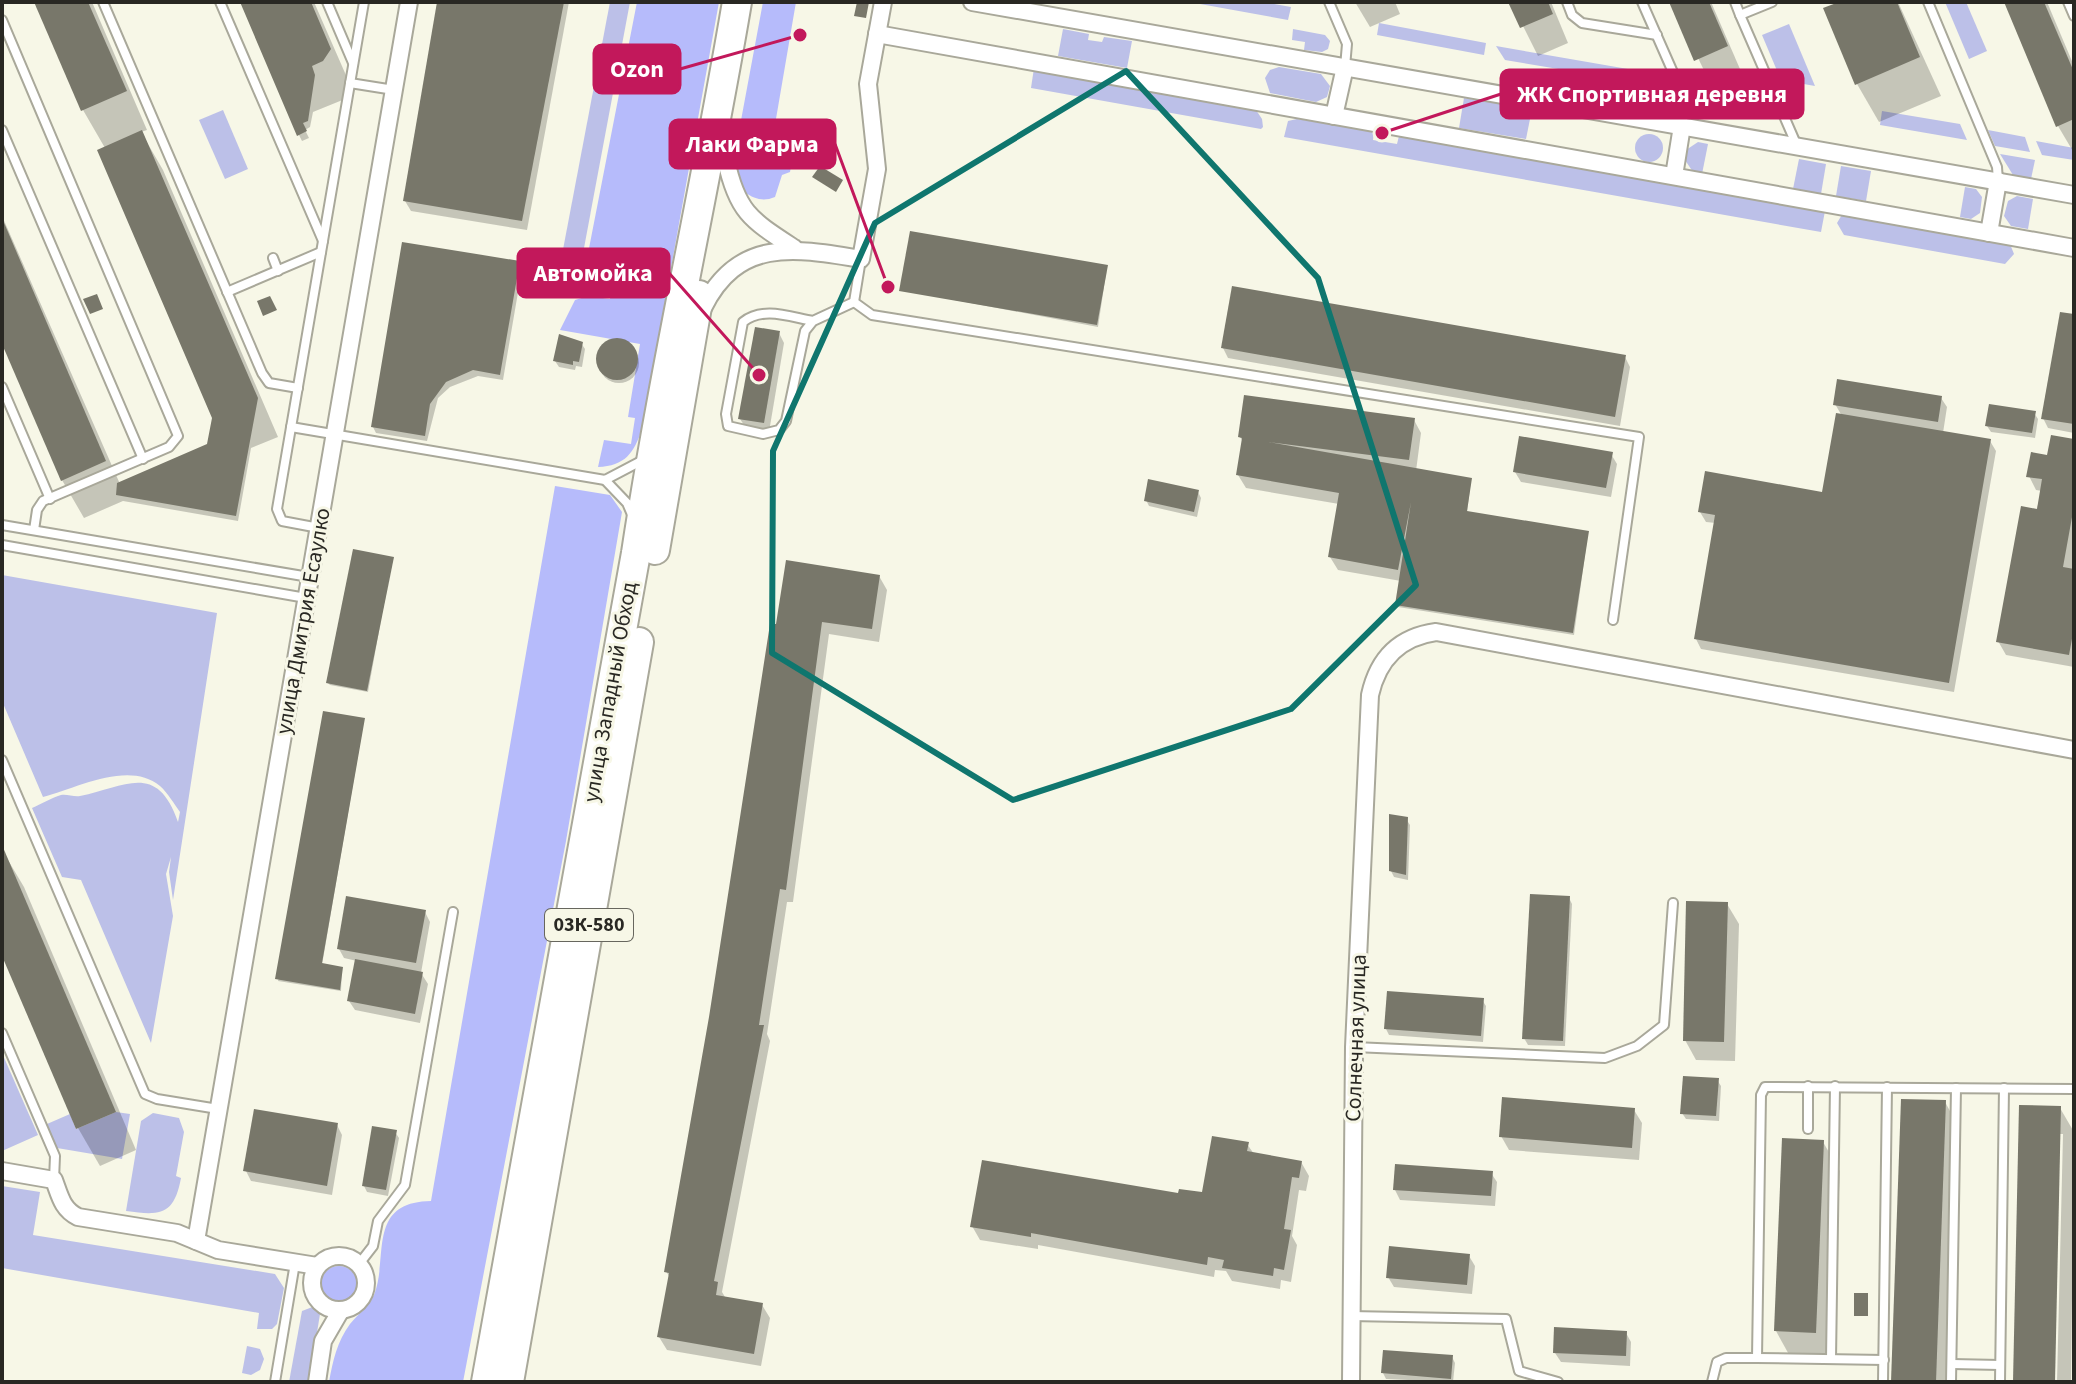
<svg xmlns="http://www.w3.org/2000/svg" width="2076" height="1384" font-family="'Source Sans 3',sans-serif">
<rect width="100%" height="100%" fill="#f7f7e7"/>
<g fill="#bcc0e8">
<polygon points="610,2 630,2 578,280 558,276"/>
<polygon points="1189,2 1263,2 1291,7 1288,20"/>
<polygon points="1945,2 1966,2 1987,51 1969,59"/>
<polygon points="1379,23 1486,43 1484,55 1377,35"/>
<polygon points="1789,24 1815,86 1781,80 1762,35"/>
<polygon points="1063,29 1089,34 1088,40 1102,42 1104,37 1132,41 1127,68 1058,56"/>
<polygon points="1293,29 1325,35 1330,41 1328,49 1322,52 1304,50 1305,42 1292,40"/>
<polygon points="1496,46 1651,73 1660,86 1505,60"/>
<polygon points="1279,67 1321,74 1330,86 1327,97 1316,102 1270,93 1265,78 1270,70"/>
<polygon points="1034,68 1254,107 1262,119 1263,127 1261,129 1031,88"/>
<polygon points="1464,98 1532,109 1526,139 1459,128"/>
<polygon points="223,110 248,169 225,179 199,120"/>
<polygon points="1882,111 1960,124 1967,140 1880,125"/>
<polygon points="1297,119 1374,131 1373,140 1397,144 1399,136 1825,211 1821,232 1284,137 1288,121"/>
<polygon points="1988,130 2025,137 2030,152 1995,146"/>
<circle cx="1649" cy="148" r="14"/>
<polygon points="2036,141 2074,148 2074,160 2042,155"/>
<polygon points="1698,142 1708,144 1702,174 1693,172 1685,160 1686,150"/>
<polygon points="2000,154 2035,160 2031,179 2013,175"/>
<polygon points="1799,159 1826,164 1821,194 1793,189"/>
<polygon points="1841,166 1871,171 1866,201 1836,196"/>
<polygon points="1965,187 1976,189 1982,197 1980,213 1971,219 1960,217"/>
<polygon points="2017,196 2033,199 2028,229 2011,226 2004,216 2008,201"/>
<polygon points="1843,213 2010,244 2014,254 2005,264 1844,235 1837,223"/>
<path d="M2,575L217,613L173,900L169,872L171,857L166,874L173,916L151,1043L81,880L62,877L32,808C41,804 51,798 61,795C67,794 74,797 80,796C125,787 157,761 178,822L180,812C174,804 168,793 160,786C129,760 77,788 43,797L2,701Z"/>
<polygon points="2,1053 38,1135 2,1151"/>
<polygon points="116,1112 130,1114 122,1159 57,1148 47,1124 70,1114 76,1129"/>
<path d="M153,1113L179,1118L184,1132L176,1176L181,1178C174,1215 161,1216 126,1211L141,1121Z"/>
<polygon points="2,1186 40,1192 33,1235 275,1274 284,1288 277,1324 272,1329 257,1329 259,1313 2,1268"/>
<polygon points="315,1306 320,1314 309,1382 289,1382 302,1311"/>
<polygon points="247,1346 260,1349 264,1359 260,1370 251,1375 242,1373"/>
</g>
<g fill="#b6bbfb">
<path d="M637,2H719L642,429C634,453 625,466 598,467L604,440L631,444L635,418L628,417L640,344L560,330L575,300L588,296L610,299L611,290L589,287L584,274Z"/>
<path d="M763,2H796L771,148L793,155L790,172L782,175L775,197C763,202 755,199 744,192L734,158Z"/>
<path d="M555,486L610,495L622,512L566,841L463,1382H329C333,1360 337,1342 350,1324C358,1314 368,1308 374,1295C389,1258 366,1202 431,1201Z"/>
<circle cx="339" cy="1284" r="18"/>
</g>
<g fill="#0003">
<polygon points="36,2 92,2 147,130 141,132 163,170 278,437 251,448 238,521 123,501 84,518 62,480 2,339 2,216 120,484 209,446 214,418 105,148 83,110"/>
<polygon points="242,2 314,2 352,89 345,99 313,112 310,127 305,130 309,138 302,141 299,135"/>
<polygon points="439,2 569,2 527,230 411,211 405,201"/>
<polygon points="1355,2 1395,2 1400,14 1370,27"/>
<polygon points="1511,2 1551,2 1568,43 1538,56"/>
<polygon points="1671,2 1711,2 1743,76 1713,89"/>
<polygon points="1844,2 1898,2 1941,96 1879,122 1857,84"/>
<polygon points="2006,2 2047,2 2074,66 2074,153 2058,126"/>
<polygon points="518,263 522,269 503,380 478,376 450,387 438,398 427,441 376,433 373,427"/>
<polygon points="1107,267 1098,327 902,290"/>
<polygon points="2074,316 2074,433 2048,428 2043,418"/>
<polygon points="779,333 784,343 769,432 746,428 740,419"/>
<circle cx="619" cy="363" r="20"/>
<polygon points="581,343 585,349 582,367 576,366 575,370 559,367 555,361"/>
<polygon points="1223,348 1625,357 1630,367 1620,426 1228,358"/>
<polygon points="1941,398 1947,407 1943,433 1990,441 1996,451 1954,692 1701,649 1696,639 1716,523 1706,522 1700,512 1824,494 1842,416 1835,404"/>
<polygon points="2034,413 2038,419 2035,438 1991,432 1987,426"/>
<polygon points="1414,420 1421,433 1416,471 1471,480 1467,513 1588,533 1574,635 1398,607 1401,581 1338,570 1330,557 1339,504 1246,488 1238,475 1244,443 1240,437"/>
<polygon points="2074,441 2072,570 2074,667 2006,655 1998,641 2042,491 2036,490 2029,476"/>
<polygon points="1611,454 1617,464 1611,497 1521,482 1515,472"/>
<polygon points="1198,492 1201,498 1197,517 1149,506 1146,500"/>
<polygon points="392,559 368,692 330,685 328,683"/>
<polygon points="879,576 887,590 879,642 829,634 793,902 787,902 767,1034 770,1041 722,1292 725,1297 762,1305 770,1318 761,1366 667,1350 659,1337 670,1278 666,1271 777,627"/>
<polygon points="364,720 322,965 342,968 341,991 278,981"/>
<polygon points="1406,819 1410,825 1408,880 1394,877 1391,871"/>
<polygon points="2,850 24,887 136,1150 100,1166 78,1128 2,951"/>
<polygon points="1569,898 1572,904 1565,1046 1528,1045 1524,1038"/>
<polygon points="1727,904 1739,924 1735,1061 1696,1060 1685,1040"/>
<polygon points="425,912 430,922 421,973 428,984 420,1023 355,1010 349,1001 357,961 344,958 339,949"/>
<polygon points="1482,1000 1486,1006 1483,1042 1389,1035 1386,1029"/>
<polygon points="1717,1080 1721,1086 1719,1121 1686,1119 1682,1113"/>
<polygon points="1945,1102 1961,1131 1953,1382 1893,1382"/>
<polygon points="2060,1108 2074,1132 2071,1382 2057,1382 2063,1134 2059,1134 2053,1382 2015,1382"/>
<polygon points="1634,1110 1642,1123 1639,1160 1509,1150 1501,1136"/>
<polygon points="337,1125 342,1135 332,1195 251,1181 246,1171"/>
<polygon points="395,1132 399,1138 388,1196 367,1192 364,1186"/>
<polygon points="1823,1142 1840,1171 1831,1361 1792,1360 1776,1331"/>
<polygon points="1247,1144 1254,1154 1301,1162 1309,1176 1306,1191 1299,1190 1292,1236 1297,1245 1291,1282 1281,1280 1280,1289 1232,1281 1226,1271 1215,1270 1214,1277 1038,1245 1038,1249 980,1240 972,1226 1180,1195 1204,1195"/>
<polygon points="1491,1173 1497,1182 1495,1206 1400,1200 1395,1190"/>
<polygon points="1469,1256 1475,1266 1472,1294 1394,1287 1388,1277"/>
<polygon points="1626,1333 1631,1342 1630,1366 1561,1362 1555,1353"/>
<polygon points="1452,1357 1455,1363 1453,1382 1386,1379 1383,1373"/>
</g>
<g fill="#78776a">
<polygon points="34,2 88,2 127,91 81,111"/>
<polygon points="240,2 311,2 331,49 323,61 312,66 315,75 308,121 303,123 307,131 297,136"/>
<polygon points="437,2 564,2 522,221 403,201"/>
<polygon points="857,2 869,2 866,18 854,16"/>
<polygon points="1508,2 1548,2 1553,14 1520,28"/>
<polygon points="1669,2 1709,2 1728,46 1694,61"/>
<polygon points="1839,2 1897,2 1920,57 1855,85 1823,8"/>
<polygon points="2004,2 2044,2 2074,72 2074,119 2056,127"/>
<polygon points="142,130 258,398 236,516 116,495 117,483 207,444 212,418 97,150"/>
<polygon points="820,166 843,180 836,192 812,177"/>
<polygon points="2,218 106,461 61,481 2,344"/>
<polygon points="910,231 1108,265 1097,325 899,291"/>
<polygon points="402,242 520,261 500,375 473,370 446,382 430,404 425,436 371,427"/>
<polygon points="1232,286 1626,355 1615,417 1221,348"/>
<polygon points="97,294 103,309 90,314 83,299"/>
<polygon points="270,296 277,310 263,316 257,301"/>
<polygon points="2060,312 2074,314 2074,424 2041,419"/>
<polygon points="755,327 780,331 764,423 738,419"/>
<polygon points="559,334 583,342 579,362 573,361 573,365 553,361"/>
<circle cx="617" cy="359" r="21"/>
<polygon points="1837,379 1942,396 1938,422 1833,405"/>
<polygon points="1244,395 1415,418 1409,460 1268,442 1472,478 1467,511 1589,531 1573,633 1395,605 1411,502 1398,570 1328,557 1339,493 1236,475 1242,438 1238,437"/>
<polygon points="1989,404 2036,411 2032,433 1985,426"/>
<polygon points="1836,413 1991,439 1949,683 1694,639 1715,515 1698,512 1705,471 1822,492"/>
<polygon points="2051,435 2074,439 2074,506 2063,567 2074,569 2074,628 2069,655 1996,642 2021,506 2037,509 2042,479 2026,477 2031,452 2047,455"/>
<polygon points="1519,436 1613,452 1606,488 1513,472"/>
<polygon points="1148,479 1199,490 1194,512 1144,501"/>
<polygon points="353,549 394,557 367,691 326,683"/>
<polygon points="786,560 880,575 872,629 822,622 786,890 780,889 759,1025 764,1025 714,1281 718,1282 716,1295 763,1303 754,1354 657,1337 669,1273 664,1272 709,1017 770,624 776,624"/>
<polygon points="323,711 365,718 322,963 343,967 340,990 275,979"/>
<polygon points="1389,814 1408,817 1406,875 1389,871"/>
<polygon points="2,845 116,1112 76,1129 2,956"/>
<polygon points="1530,894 1570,896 1563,1041 1522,1039"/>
<polygon points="346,896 426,910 416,963 337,949"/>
<polygon points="1686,901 1728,902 1724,1042 1683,1041"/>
<polygon points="355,959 423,972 415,1014 347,1001"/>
<polygon points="1387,991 1484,998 1481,1036 1384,1029"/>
<polygon points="1683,1076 1719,1078 1716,1116 1680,1114"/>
<polygon points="1502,1097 1635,1108 1632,1148 1499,1137"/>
<polygon points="1901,1099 1946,1100 1936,1382 1891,1382"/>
<polygon points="2019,1105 2061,1106 2055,1382 2013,1382"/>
<polygon points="254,1109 338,1123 327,1186 243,1171"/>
<polygon points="372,1126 397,1130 386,1190 362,1186"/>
<polygon points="1212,1136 1249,1142 1247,1151 1302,1161 1299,1178 1292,1177 1284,1229 1291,1230 1284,1270 1274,1268 1273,1276 1222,1268 1224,1260 1208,1257 1207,1265 1031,1233 1031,1237 970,1227 982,1160 1178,1193 1179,1189 1202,1192"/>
<polygon points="1782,1138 1824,1140 1816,1333 1774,1331"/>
<polygon points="1395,1164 1493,1171 1491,1196 1393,1190"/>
<polygon points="1389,1246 1470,1254 1467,1285 1386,1278"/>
<rect x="1854" y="1293" width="14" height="23"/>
<polygon points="1554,1327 1627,1331 1626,1356 1553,1353"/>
<polygon points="1383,1350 1453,1355 1451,1379 1381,1373"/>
</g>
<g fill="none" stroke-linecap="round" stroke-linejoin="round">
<g stroke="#a9a89a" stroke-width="12">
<g id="lane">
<polyline points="103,2 262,373 269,383 298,388"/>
<polyline points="220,2 323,241"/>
<polyline points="327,2 353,63"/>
<polyline points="1329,2 1347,44 1345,67"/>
<polyline points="1567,2 1572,15 1582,23 1657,35"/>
<polyline points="1642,2 1683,95 1682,126"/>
<polyline points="1735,2 1740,15"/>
<polyline points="1772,2 1740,15 1797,146"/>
<polyline points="1928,2 1997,167 1998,181"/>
<polyline points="2068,2 2074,16"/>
<polyline points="2,20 178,436 169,447 43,501 37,510 34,530"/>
<polyline points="350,83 394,90"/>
<polyline points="2,130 143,459"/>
<polyline points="273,258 278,271"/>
<polyline points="861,259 854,302 872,315 1639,437 1613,620"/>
<polyline points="227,292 321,252"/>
<path d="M813,321C790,317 763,306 743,322L726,414L728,426L763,434L779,430L786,421L805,331L813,321L854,302"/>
<polyline points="2,387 50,499"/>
<polyline points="291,427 605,480 645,459"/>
<polyline points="605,480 627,503 633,517"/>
<polyline points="2,525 309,577"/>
<polyline points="319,528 282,521 277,509 364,2"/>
<polyline points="2,545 306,598"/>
<polyline points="2,760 145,1094 157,1099 218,1109"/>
<polyline points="2,1033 55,1156 54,1180"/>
<polyline points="1354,1047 1605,1058 1637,1046 1664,1025 1673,903"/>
<polyline points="1808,1129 1808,1086"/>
<polyline points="359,1264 373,1246 378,1221 405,1185 453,912"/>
<polyline points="1350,1316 1506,1319 1519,1371 1558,1382"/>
<polyline points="1757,1358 1884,1360"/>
<polyline points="1831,1359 1835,1086"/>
<polyline points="1952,1364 2000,1365"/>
<polyline points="275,1382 295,1263"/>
<polyline points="1712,1382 1717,1362 1726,1358 1757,1358 1761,1095 1765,1087 2074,1089"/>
<polyline points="1883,1382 1887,1087"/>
<polyline points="1951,1382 1956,1088"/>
<polyline points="2000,1382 2004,1088"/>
</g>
</g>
<g stroke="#a9a89a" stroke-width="20">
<g id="street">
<polyline points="972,2 2074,195"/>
<polyline points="877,34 2074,248"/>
<polyline points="1334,116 1345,67"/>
<path d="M726,160C737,212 751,220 794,248"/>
<polyline points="1674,176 1682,126"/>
<polyline points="1989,233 1998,181"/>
<path d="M703,308C738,237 795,248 861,259L877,169L868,84L883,2"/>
<path d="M2,1171L54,1180C60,1196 62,1209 78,1217L177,1233L218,1250L317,1266"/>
<polyline points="196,1241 409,2"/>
<circle cx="339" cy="1283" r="27"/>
<polyline points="317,1382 323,1341 341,1310"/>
<path d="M1351,1382L1354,1047L1370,695C1378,659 1399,637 1436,632L2074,750"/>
</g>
</g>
<g stroke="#a9a89a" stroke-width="32">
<g id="highway">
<polyline points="655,550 699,295"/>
<path d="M486,1382L636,553C664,368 706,186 737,2"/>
<polyline points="509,1382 639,642"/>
</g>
</g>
<use href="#lane" stroke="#fff" stroke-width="8"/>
<use href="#street" stroke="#fff" stroke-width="16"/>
<use href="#highway" stroke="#fff" stroke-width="28"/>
</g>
<path fill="none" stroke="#0f766e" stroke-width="6" stroke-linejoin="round" d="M1126,71L1318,278L1416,585L1291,709L1013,800L772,653L773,451L875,223Z"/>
<g text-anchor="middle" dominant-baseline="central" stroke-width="6" stroke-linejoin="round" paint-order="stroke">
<rect fill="#f7f7e7" stroke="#67665e" stroke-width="2" x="545" y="909" width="88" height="32" rx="6"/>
<g font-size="20" font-weight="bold" fill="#292823">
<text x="589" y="925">03К-580</text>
</g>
<g font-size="22" fill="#292823" stroke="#f7f7e7">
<text transform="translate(303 621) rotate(-80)">улица Дмитрия Есаулко</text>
<text transform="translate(610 692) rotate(-80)">улица Западный Обход</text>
<text transform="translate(1356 1038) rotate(-88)">Солнечная улица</text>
</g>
</g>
<path fill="none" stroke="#c2185b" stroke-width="3" d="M800 35L680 69M1382 133L1501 94M888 287L835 144M759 375L669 273"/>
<g fill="#c2185b" stroke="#f7f7e7" stroke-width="3">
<circle cx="800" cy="35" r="8"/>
<circle cx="1382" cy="133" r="8"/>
<circle cx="888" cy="287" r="8"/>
<circle cx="759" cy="375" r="8"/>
</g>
<g fill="#c2185b" stroke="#c2185b" stroke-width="3">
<rect x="594" y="45" width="86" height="48" rx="8"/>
<rect x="1501" y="70" width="302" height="48" rx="8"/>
<rect x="670" y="120" width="165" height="48" rx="8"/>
<rect x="518" y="249" width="151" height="48" rx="8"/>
</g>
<g font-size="24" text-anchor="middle" font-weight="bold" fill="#fff">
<text x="637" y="77">Ozon</text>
<text x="1652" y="102">ЖК Спортивная деревня</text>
<text x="752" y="152">Лаки Фарма</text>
<text x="593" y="281">Автомойка</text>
</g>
<rect width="2076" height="1384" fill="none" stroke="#292823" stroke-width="8"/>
</svg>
